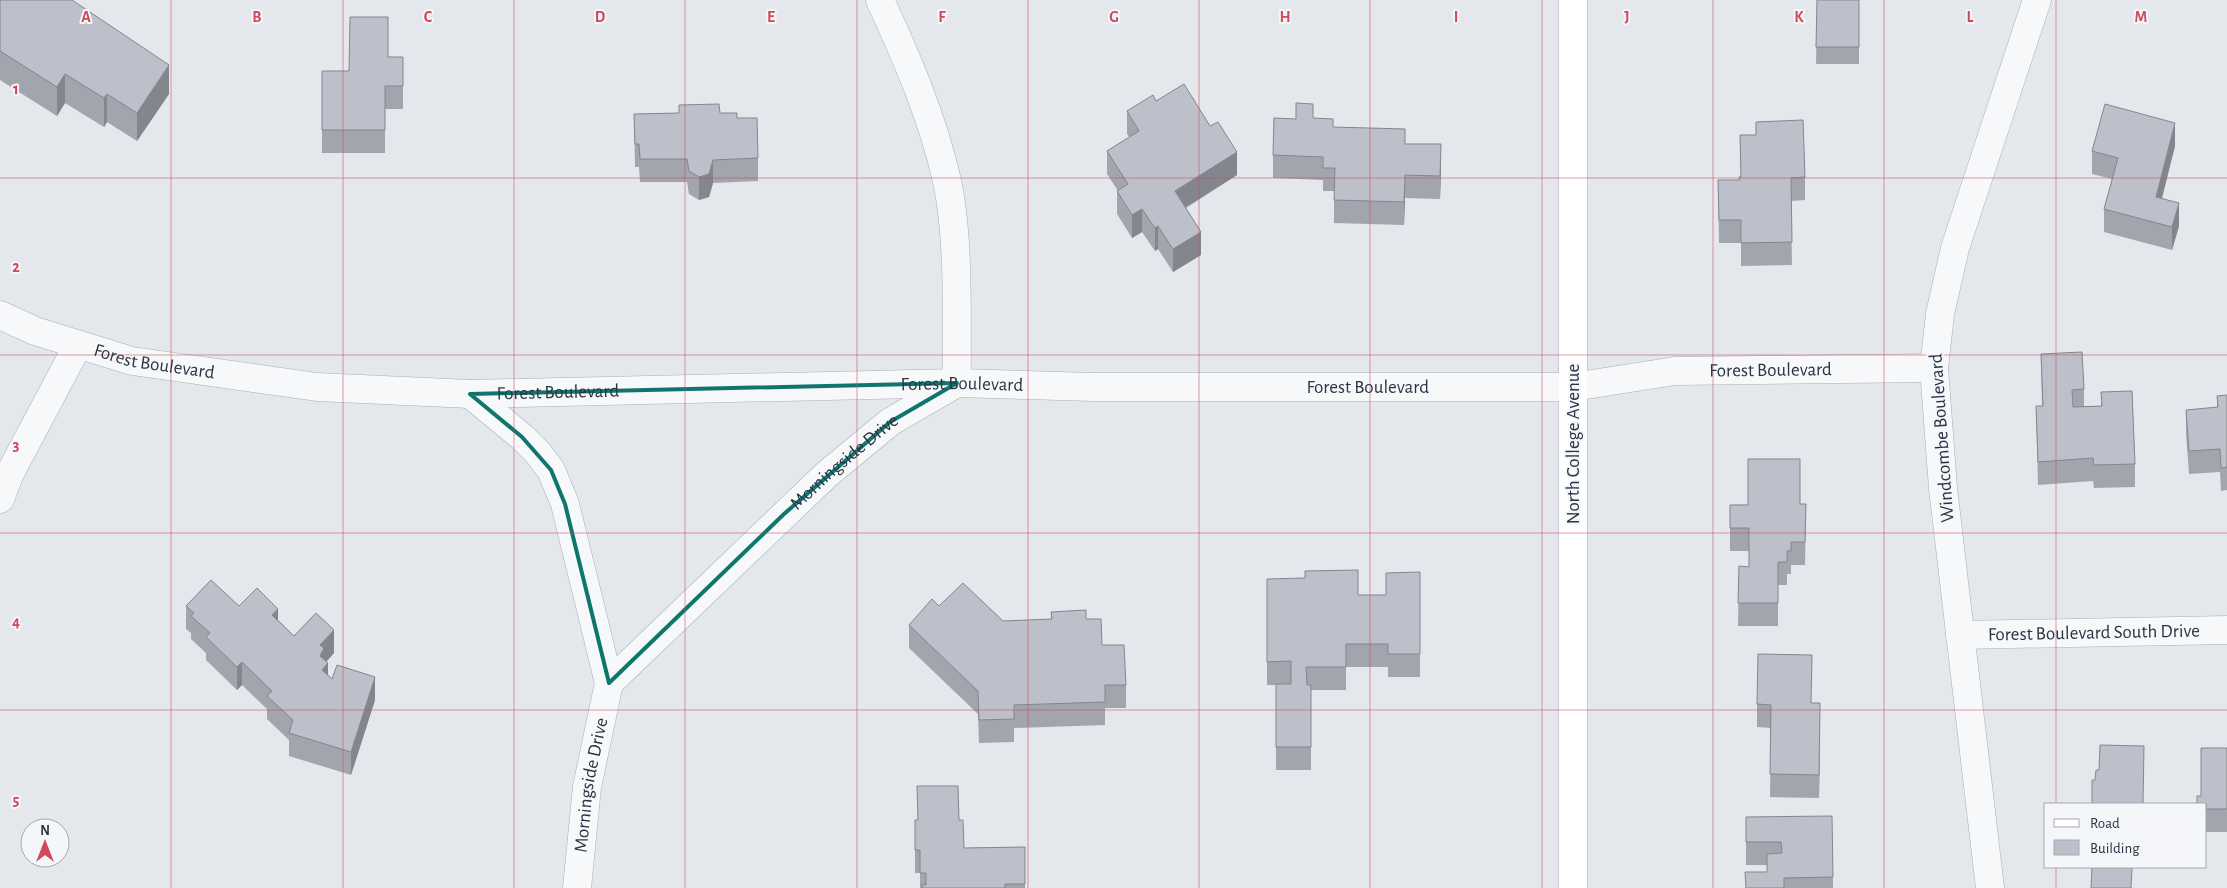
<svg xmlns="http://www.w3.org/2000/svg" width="2227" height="888" font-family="'Alegreya Sans',sans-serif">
<rect width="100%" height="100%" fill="#e4e7ec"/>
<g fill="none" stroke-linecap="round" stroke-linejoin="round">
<g stroke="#a9aeb7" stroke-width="29">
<g id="street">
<path id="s1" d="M0,315L35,331L132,361L317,387L470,394L957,383L1094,387H1573L1675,371L1934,368"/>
<polyline points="470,394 522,437 538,453 551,470 565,504 609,683"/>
<polyline points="0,499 9,475 78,345"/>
<path id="s2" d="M1960,635L2227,630"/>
<path id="s3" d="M577,888L587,787L609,683L826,475L890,422L957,383C956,320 960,242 947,181C933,119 907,58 880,0"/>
<polyline points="1990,888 1943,488 1934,368 1940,314 1955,248 2037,0"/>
</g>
</g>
<g stroke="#a9aeb7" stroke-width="29">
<polyline id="secondary" points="1573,0 1573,888"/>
</g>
<use href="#street" stroke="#f7f8fa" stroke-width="28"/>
<use href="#secondary" stroke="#fff" stroke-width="28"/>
</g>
<g fill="#a1a5ae">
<polygon points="0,0 169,94 137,141 107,122 104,127 65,103 57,116 0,80"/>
<polygon points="1817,0 1859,0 1859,64 1816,64"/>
<polygon points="388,57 403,57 403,109 385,109 385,153 322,153 322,71 349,71"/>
<polygon points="1156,101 1237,175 1186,208 1201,255 1173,272 1158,249 1155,251 1142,232 1132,238 1117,214 1117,191 1118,191 1107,174 1107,151 1129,137 1127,134 1127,111"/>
<polygon points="679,105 720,113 737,118 758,158 758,181 713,183 709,197 699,200 689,194 687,182 640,182 639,167 635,167 634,114 679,113"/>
<polygon points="1313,118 1333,127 1405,144 1441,167 1440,199 1405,198 1404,225 1334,223 1334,191 1323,191 1323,180 1273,178 1273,155 1296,119"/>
<polygon points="1740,135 1805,177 1805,200 1791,201 1792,265 1741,266 1741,243 1719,243 1718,180 1739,180 1739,177 1741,177"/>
<polygon points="2175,146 2162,199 2179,226 2172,250 2104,232 2104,209 2112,179 2092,174 2092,151"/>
<polygon points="2041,354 2084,389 2084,406 2101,406 2101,392 2135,464 2135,487 2094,488 2093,481 2038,485 2036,406 2042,406"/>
<polygon points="2227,395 2227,490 2221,491 2220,472 2189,474 2186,433 2186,410 2217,408 2217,396"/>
<polygon points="1806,504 1805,565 1791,565 1791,574 1787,574 1787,585 1778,585 1778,626 1738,626 1739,566 1749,567 1749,551 1730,551 1730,505"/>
<polygon points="1420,572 1420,677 1388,677 1388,667 1346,667 1346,690 1311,690 1311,770 1276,770 1276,685 1267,685 1267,579 1358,595 1386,595"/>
<polygon points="186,606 239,606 278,620 294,636 334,653 326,662 328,675 332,679 375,700 351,775 289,756 289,740 267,719 267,709 242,685 237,690 206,660 206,653 191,639 191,633 186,629"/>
<polygon points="939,606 1003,621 1051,619 1051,612 1086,619 1126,685 1126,708 1105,708 1105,725 1014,728 1014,742 979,743 978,714 909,648 909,625"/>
<polygon points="1811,703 1820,726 1819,798 1770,797 1771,728 1757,727 1757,704"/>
<polygon points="2227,748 2227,832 2206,832 2206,804 2201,796"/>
<polygon points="1746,817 1833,877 1833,888 1745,888 1767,872 1767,865 1746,865"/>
<polygon points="915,820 959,820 964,848 1025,847 1025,888 920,888 920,873 915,873"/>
</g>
<g fill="#83868d">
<polygon points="169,65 169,94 137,141 137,113"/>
<polygon points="65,74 65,103 57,116 57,87"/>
<polygon points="107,94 107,122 104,127 104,98"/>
<polygon points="2175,123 2175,146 2156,220 2156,197"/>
<polygon points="1441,144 1441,167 1440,199 1440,176"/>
<polygon points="1237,152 1237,175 1175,214 1175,191"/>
<polygon points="713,160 713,183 709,197 699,200 699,177"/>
<polygon points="1405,175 1405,198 1404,225 1404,202"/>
<polygon points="2179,203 2179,226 2172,250 2172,227"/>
<polygon points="1142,209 1142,232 1132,238 1132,215"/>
<polygon points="1158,226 1158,249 1155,251 1155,228"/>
<polygon points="1201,232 1201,255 1173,272 1173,249"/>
<polygon points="278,609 278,632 272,615"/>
<polygon points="334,630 334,653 324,664 328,663 328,686 320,679 320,645"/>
<polygon points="242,662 242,685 237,690 237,667"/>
<polygon points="375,677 375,700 351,775 351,752"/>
<polygon points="1820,703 1820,726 1819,798 1819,775"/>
</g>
<g fill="#bbc0ca" stroke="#83868d">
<polygon points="0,0 72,0 169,65 137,113 107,94 104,98 65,74 57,87 0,51"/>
<polygon points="1817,0 1859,0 1859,47 1816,47"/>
<polygon points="350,17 388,17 388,57 403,57 403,86 385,86 385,130 322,130 322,71 349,71"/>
<polygon points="1184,84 1210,126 1218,122 1237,152 1175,191 1201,232 1173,249 1158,226 1155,228 1142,209 1132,215 1117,191 1128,184 1107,151 1139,131 1127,111 1153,95 1156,101"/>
<polygon points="1296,103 1313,104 1313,118 1333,119 1333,127 1405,129 1405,144 1441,144 1440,176 1405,175 1404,202 1334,200 1335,168 1323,168 1323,157 1273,155 1274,118 1296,119"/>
<polygon points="719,104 720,113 737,113 737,118 757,118 758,158 713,160 709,174 699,177 689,171 687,159 640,159 639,144 635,144 634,114 679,113 679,105"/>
<polygon points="2105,104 2175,123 2156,197 2179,203 2172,227 2104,209 2118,158 2092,151"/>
<polygon points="1803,120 1805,177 1791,178 1792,242 1741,243 1741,220 1719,220 1718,180 1740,180 1739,177 1741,177 1740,135 1756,135 1756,122"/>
<polygon points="2082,352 2084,389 2072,390 2073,407 2102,406 2101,392 2132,391 2135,464 2094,465 2093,458 2038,462 2036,406 2043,406 2041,354"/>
<polygon points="2227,395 2227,467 2221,468 2220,449 2189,451 2186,410 2218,407 2217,396"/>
<polygon points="1748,459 1800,459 1800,504 1806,504 1805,542 1791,542 1791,551 1787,551 1787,562 1778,562 1778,603 1738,603 1739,566 1749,567 1749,528 1730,528 1730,505 1748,505"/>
<polygon points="1358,570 1358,595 1386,595 1386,573 1420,572 1420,654 1388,654 1388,644 1346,644 1346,667 1306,667 1307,685 1311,685 1311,747 1276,747 1276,684 1291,684 1291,661 1267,662 1267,579 1305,578 1305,571"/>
<polygon points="211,580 239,606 257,588 278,609 272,615 294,636 316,613 334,630 320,645 324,648 320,656 328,663 322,670 332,679 337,665 375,677 351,752 289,733 293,720 267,696 272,691 242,662 237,667 206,637 210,633 191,616 194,613 186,606"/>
<polygon points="963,583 1003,621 1052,619 1051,612 1086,610 1086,619 1101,619 1102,645 1124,645 1126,685 1105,685 1105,702 1014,705 1014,719 979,720 978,691 909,625 932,599 939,606"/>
<polygon points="1758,654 1812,655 1811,703 1820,703 1819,775 1770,774 1771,705 1757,704"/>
<polygon points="2100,745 2144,746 2143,804 2092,804 2092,780 2095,780 2096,770 2099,770"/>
<polygon points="2201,748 2227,748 2227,809 2206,809 2206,804 2197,804 2197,796 2201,796"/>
<polygon points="917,786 958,786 959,820 963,820 964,848 1025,847 1025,884 1005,884 1005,888 922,888 922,885 926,885 926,873 920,873 920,850 915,850 915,820 918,820"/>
<polygon points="1832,816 1833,877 1784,878 1784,888 1746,888 1745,872 1767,872 1767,854 1782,853 1781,842 1746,842 1746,817"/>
<polygon points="2092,867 2132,867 2131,888 2091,888"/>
</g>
<path fill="none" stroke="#0f766e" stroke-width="4" stroke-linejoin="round" d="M957,383L890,422L784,514L609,683L565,504L551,470L522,437L470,394Z"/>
<path fill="none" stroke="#d1495b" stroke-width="1" stroke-opacity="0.55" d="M171,0V888M343,0V888M514,0V888M685,0V888M857,0V888M1028,0V888M1199,0V888M1370,0V888M1542,0V888M1713,0V888M1884,0V888M2056,0V804M0,178H2227M0,355H2227M0,533H2227M0,710H2227M2056,867V888"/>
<g text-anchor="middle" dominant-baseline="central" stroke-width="4" stroke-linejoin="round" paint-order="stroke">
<g font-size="19" fill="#2b3445" stroke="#f4f6f9">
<text stroke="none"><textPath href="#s1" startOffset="162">Forest Boulevard</textPath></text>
<text stroke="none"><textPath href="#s1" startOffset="1782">Forest Boulevard</textPath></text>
<text stroke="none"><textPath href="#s1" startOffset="972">Forest Boulevard</textPath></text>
<text stroke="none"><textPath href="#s1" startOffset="1378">Forest Boulevard</textPath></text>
<text stroke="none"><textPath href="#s1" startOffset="568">Forest Boulevard</textPath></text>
<text transform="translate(1942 438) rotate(-94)">Windcombe Boulevard</text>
<text transform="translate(1573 444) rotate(-90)">North College Avenue</text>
<text stroke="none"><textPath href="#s3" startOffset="531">Morningside Drive</textPath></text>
<text stroke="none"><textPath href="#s2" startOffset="134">Forest Boulevard South Drive</textPath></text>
<text stroke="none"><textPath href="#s3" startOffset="104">Morningside Drive</textPath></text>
</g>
</g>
<g font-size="16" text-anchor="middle" font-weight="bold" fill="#d1495b" stroke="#f4f6f9" stroke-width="4" stroke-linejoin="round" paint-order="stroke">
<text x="86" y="22">A</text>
<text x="257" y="22">B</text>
<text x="428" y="22">C</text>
<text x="600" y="22">D</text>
<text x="771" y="22">E</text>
<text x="942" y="22">F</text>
<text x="1114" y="22">G</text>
<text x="1285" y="22">H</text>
<text x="1456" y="22">I</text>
<text x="1627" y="22">J</text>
<text x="1799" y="22">K</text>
<text x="1970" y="22">L</text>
<text x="2141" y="22">M</text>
<text x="16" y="94">1</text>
<text x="16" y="272">2</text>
<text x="16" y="450">3</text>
<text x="16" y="627">4</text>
<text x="16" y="805">5</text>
</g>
<rect x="2044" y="803" width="162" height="65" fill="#f4f6f9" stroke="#a4a8b1"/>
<rect x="2054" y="819" width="25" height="8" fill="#ffffff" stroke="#a4a8b1"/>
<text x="2090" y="828" font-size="15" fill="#2b3445">Road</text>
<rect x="2054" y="840" width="25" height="15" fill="#bbc0ca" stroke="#a4a8b1"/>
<text x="2090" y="853" font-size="15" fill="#2b3445">Building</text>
<g transform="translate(45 843)"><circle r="24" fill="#f4f6f9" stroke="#a4a8b1"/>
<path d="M0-4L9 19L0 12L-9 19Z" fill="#d1495b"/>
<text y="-8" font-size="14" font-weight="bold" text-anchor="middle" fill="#2b3445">N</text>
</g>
</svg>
